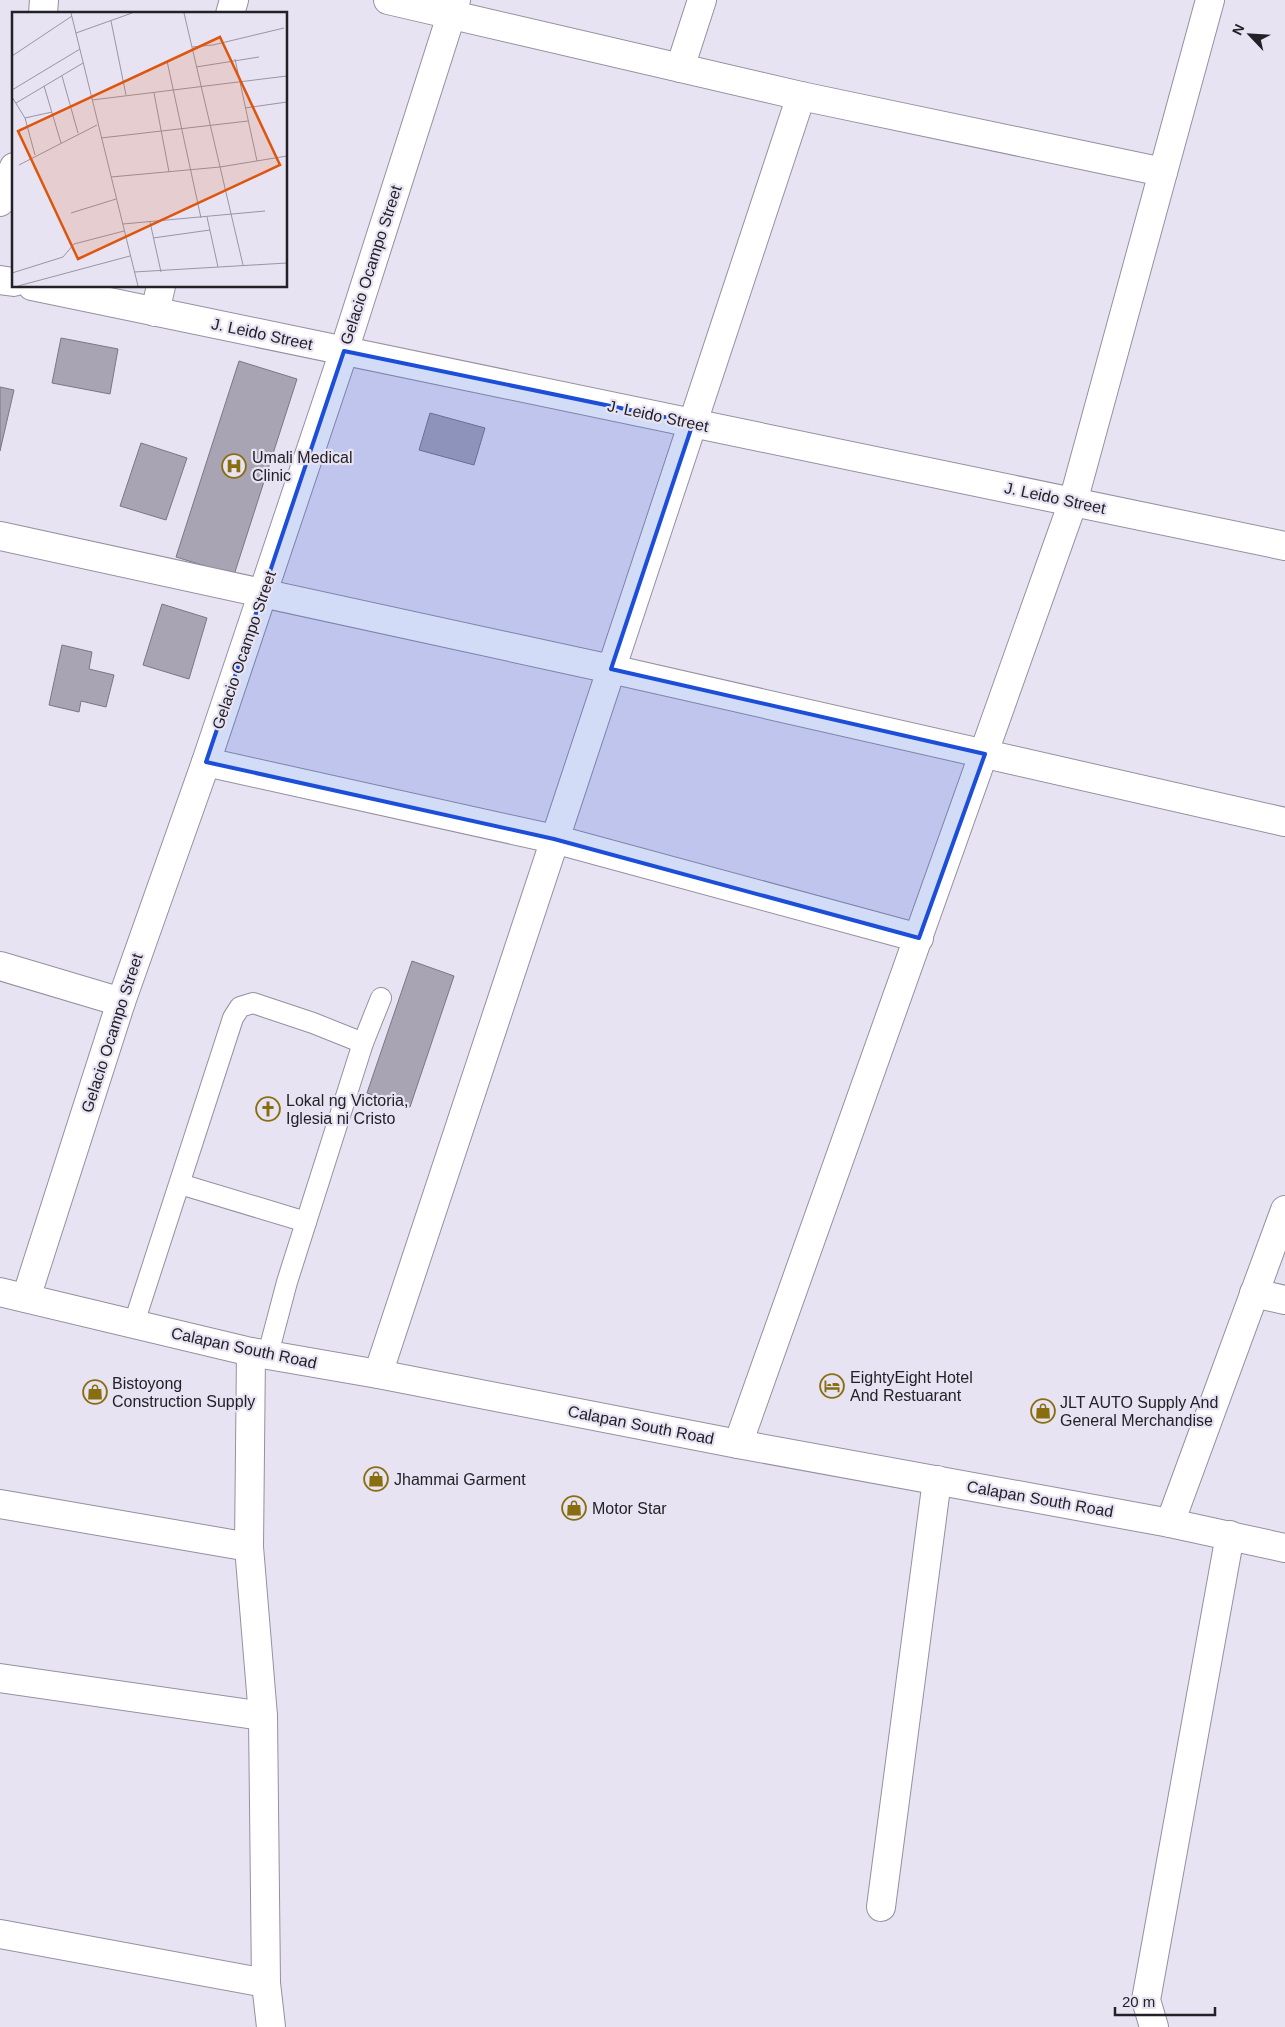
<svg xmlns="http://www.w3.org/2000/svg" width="1285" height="2027" font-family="Arial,sans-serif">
<rect width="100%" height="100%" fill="#e8e3f3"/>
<g fill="#a9a4b3" stroke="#7b7684">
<polygon points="61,338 118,349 110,394 52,383"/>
<polygon points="239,361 297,379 234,575 176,557"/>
<polygon points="0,387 14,390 0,451"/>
<polygon points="430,413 485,428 474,465 419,450"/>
<polygon points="141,443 187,458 166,520 120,506"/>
<polygon points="162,604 207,618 189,679 143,665"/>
<polygon points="62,645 92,652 89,669 114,675 106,707 81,701 79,712 49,705"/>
<polygon points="412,961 454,976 410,1107 367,1093"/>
</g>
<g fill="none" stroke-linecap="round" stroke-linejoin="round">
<g stroke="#95909f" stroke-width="22">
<g id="lane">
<polyline points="180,1184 306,1222"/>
<polyline points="134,1323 233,1018 240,1007 253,1003 313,1023 363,1043"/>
<polyline points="268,1354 287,1282 363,1043 381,998"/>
</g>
</g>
<g stroke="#95909f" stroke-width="30">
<g id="street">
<polyline points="388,0 801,96 1163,172"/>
<polyline points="43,14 44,0"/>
<polyline points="230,14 234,0"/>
<polyline points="680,68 702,0"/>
<polyline points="0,202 14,167"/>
<polyline points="0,280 14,282"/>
<polyline points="32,286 1285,546"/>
<polyline points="155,312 161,286"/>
<polyline points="0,536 611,669 1285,822"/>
<polyline points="206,762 554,839 919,938"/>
<polyline points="0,966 121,1002"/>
<polyline points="1254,1293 1285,1300"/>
<polyline points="26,1298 121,1002 206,762 344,351 456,0"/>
<polyline points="251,1352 249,1547 263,1716 266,1983 271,2027"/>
<polyline points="378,1374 801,96"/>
<polyline points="738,1444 1073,502 1210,0"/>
<polyline points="0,1504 249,1547"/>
<polyline points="1170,1523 1285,1210"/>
<polyline points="0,1678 263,1716"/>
<polyline points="881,1907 937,1480"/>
<polyline points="0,1934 266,1983"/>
<polyline points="1154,2027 1146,2000 1230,1535"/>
</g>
</g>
<g stroke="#95909f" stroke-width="30">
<polyline id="highway" points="0,1292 251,1352 378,1374 738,1444 1170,1523 1285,1548"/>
</g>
<use href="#lane" stroke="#fff" stroke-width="20"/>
<use href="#street" stroke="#fff" stroke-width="28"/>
<use href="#highway" stroke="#fff" stroke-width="28"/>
</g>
<path fill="#1d4ed8" fill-opacity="0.2" stroke="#1d4ed8" stroke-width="4" stroke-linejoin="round" d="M344,351L693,423L611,669L985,754L919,938L554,839L206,762Z"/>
<defs>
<g id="hospital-ring" transform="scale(1.25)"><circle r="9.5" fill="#e8e3f3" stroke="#896e0f" stroke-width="1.5"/><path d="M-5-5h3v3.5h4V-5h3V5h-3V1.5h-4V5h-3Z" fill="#896e0f"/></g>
<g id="church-ring" transform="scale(1.25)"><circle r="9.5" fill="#e8e3f3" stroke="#896e0f" stroke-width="1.5"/><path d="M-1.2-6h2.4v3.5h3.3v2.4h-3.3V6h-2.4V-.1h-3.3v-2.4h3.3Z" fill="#896e0f"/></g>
<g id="hotel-ring" transform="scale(1.25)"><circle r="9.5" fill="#e8e3f3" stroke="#896e0f" stroke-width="1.5"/><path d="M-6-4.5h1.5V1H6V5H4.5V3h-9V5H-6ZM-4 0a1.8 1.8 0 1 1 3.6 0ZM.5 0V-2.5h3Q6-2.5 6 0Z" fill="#896e0f"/></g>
<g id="shop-ring" transform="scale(1.25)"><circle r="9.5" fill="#e8e3f3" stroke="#896e0f" stroke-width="1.5"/><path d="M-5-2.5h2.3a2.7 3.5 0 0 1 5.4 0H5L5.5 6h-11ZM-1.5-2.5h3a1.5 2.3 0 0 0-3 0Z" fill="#896e0f"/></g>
</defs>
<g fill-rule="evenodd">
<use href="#hospital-ring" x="234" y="466"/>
<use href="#church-ring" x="268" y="1109"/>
<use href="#hotel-ring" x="832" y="1386"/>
<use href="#shop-ring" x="95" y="1392"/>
<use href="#shop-ring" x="1043" y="1411"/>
<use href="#shop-ring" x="376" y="1479"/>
<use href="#shop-ring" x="574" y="1508"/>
</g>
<g text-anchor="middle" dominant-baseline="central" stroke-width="4.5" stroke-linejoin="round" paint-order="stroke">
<g font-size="16" fill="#232127" stroke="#e8e3f3">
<text transform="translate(371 265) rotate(-72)">Gelacio Ocampo Street</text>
<text transform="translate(262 334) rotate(12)">J. Leido Street</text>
<text transform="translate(658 416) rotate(12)">J. Leido Street</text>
<text transform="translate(1055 498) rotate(12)">J. Leido Street</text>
<text transform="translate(244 650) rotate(-71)">Gelacio Ocampo Street</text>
<text transform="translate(112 1033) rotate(-72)">Gelacio Ocampo Street</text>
<text transform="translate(244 1348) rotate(12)">Calapan South Road</text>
<text transform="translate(641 1425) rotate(11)">Calapan South Road</text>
<text transform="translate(1040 1499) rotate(10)">Calapan South Road</text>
</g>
<g font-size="16" fill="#232127" stroke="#e8e3f3" text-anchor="start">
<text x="252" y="457">Umali Medical<tspan x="252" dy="18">Clinic</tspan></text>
<text x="286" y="1100">Lokal ng Victoria,<tspan x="286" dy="18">Iglesia ni Cristo</tspan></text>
<text x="850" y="1377">EightyEight Hotel<tspan x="850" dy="18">And Restuarant</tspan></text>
<text x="112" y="1383">Bistoyong<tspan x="112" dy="18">Construction Supply</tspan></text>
<text x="1060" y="1402">JLT AUTO Supply And<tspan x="1060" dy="18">General Merchandise</tspan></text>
<text x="394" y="1479">Jhammai Garment</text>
<text x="592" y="1508">Motor Star</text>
</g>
</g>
<g transform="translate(12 12)">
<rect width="275" height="275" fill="#e8e3f3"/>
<path fill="none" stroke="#9995a1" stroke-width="1" d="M59,1L126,274M172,1L231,253M99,9L114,83M64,21L120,1M180,35L201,33L272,16M0,44L60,4M223,47L245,149M155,49L189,206M184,55L247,45M50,64L66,121M32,74L49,131M0,78L68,37M142,81L157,160M0,85L13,106L23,143M80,88L275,64M4,91L71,51M233,96L275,90M13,106L40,100M89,126L236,109M7,153L85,113M99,165L208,155L275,144M59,201L104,187M195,205L206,255M138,210L149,260M111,212L253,199M141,226L198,218M122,260L275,251M0,261L51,245L62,232L112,219M6,274L118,244"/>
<path fill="#de560d" fill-opacity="0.15" stroke="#de560d" stroke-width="2.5" d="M208,25L268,153L66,247L6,119Z"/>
<rect width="275" height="275" fill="none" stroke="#232127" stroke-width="2.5"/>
</g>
<g transform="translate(1250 35) rotate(295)" stroke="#e8e3f3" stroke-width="4" paint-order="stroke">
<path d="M0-4L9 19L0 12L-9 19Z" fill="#232127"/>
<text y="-8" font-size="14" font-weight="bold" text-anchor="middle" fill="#232127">N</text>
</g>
<path d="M1115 2007v8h100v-8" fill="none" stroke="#232127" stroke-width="2.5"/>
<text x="1122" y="2007" font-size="15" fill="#232127" stroke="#e8e3f3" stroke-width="4" paint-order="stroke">20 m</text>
</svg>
